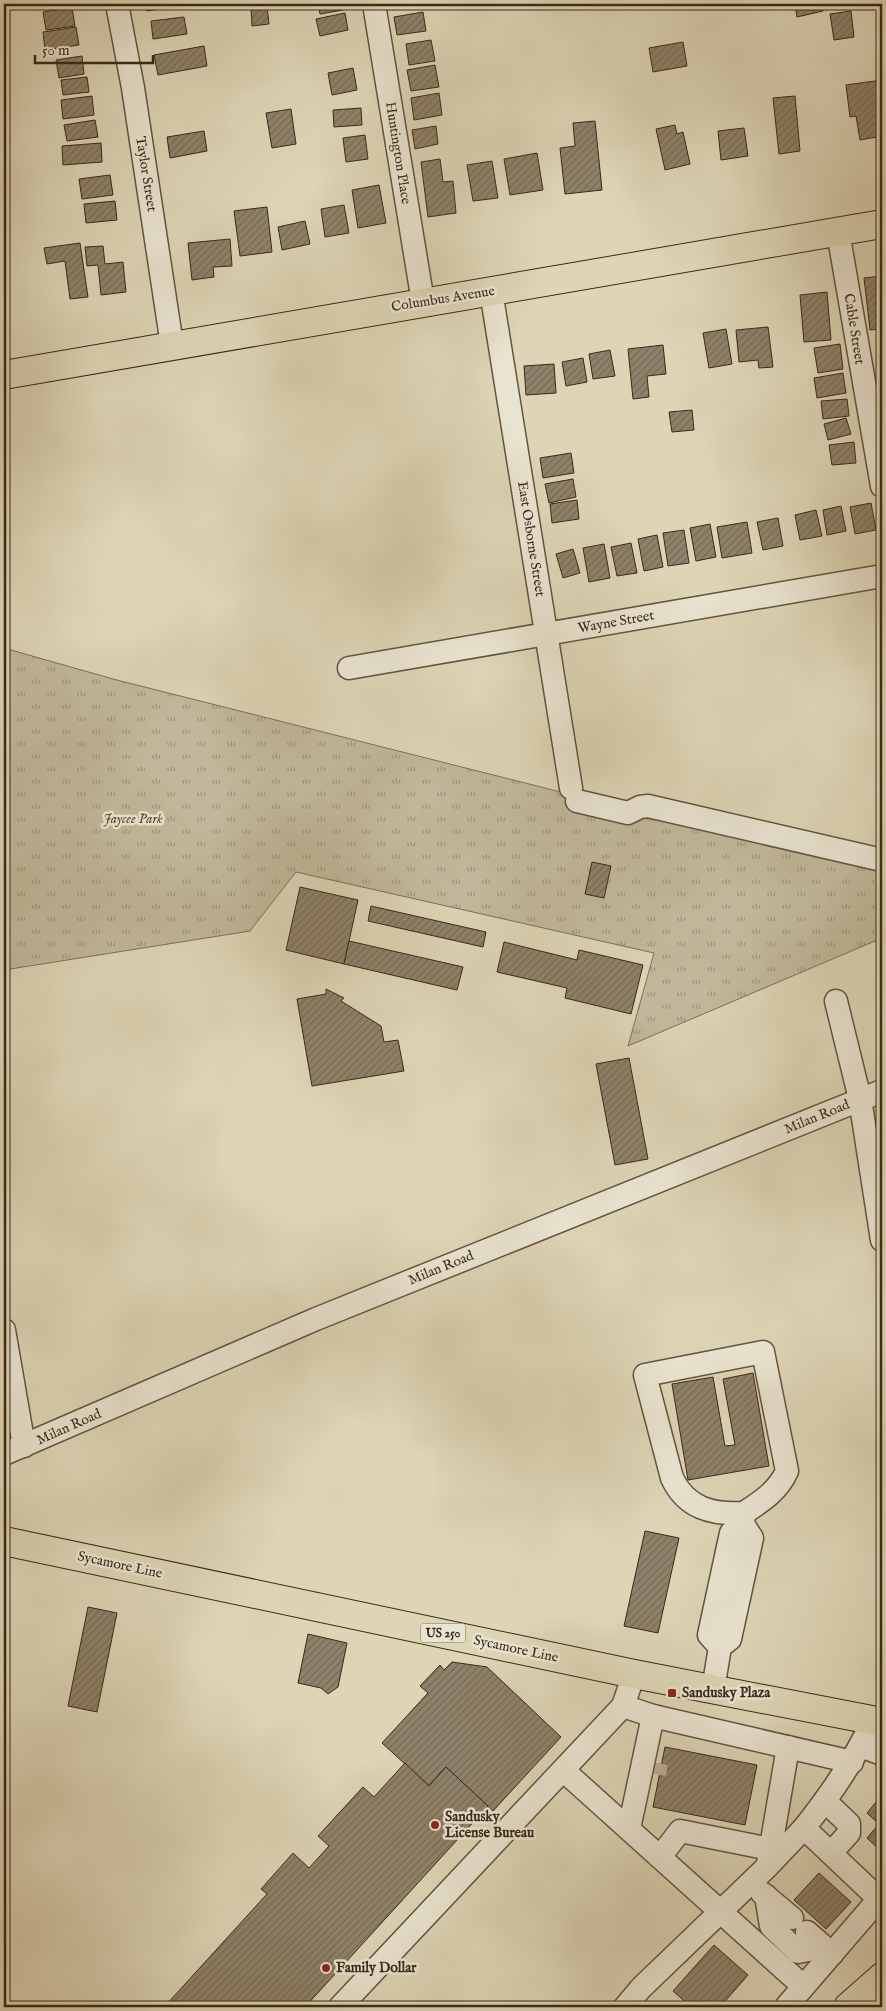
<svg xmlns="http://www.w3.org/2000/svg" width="886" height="2011" font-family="'IM FELL English',serif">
<defs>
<pattern id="park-tufts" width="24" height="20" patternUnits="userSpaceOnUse" patternTransform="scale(1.25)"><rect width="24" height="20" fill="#c1b89b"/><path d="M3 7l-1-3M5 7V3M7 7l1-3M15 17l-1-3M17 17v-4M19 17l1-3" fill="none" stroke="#9e967d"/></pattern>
<pattern id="building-hatch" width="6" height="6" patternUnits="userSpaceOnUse" patternTransform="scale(1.25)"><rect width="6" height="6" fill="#8f826a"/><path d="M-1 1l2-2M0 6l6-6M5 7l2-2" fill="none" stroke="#766a56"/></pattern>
</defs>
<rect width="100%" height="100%" fill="#ddd5b6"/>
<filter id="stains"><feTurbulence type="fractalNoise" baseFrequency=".004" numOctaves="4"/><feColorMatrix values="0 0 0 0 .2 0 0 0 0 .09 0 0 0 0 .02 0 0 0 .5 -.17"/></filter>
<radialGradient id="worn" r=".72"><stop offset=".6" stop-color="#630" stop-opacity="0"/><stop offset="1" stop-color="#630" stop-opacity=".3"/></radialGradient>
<polygon fill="url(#park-tufts)" stroke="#7e7059" points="4,648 113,679 648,814 882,868 882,938 628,1046 654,953 296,872 250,931 4,970"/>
<g fill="url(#building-hatch)" stroke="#3a2917">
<polygon points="41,4 74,4 42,9"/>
<polygon points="146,4 185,4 185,5 147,11"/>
<polygon points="318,4 342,4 343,10 320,14"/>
<polygon points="795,4 822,4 823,11 797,17"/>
<polygon points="878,4 882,4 882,31"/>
<polygon points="267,6 269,24 252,26 251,7"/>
<polygon points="72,7 75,26 46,30 43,12"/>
<polygon points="851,11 854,37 834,40 830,14"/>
<polygon points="423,12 426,31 397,35 394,17"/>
<polygon points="345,13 348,30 320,36 316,19"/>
<polygon points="184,17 187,34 153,39 151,21"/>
<polygon points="76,27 79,45 45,50 43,32"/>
<polygon points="431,40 435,61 409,65 406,44"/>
<polygon points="683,42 687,66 653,72 649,48"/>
<polygon points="204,46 207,66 158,75 154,55"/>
<polygon points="82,56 84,74 59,78 56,60"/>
<polygon points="435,65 439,87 411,91 407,70"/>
<polygon points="353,68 357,90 332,95 328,73"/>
<polygon points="87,77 89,92 63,95 61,80"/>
<polygon points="882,80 882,136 860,140 856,116 850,117 846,85"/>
<polygon points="439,93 442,115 414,120 411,98"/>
<polygon points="92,96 94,115 63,119 61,100"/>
<polygon points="795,96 800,151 779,154 773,98"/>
<polygon points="361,108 362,125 334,127 333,110"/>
<polygon points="291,109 296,144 272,148 266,113"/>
<polygon points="95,120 98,137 67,141 64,125"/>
<polygon points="595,121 602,190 565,194 560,148 575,146 573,123"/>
<polygon points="675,125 677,134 683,132 690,164 665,170 656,129"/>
<polygon points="436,126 438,144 415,149 412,130"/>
<polygon points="744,128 748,156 721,160 718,131"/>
<polygon points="204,131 207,151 170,158 167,137"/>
<polygon points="365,135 368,159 346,162 343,138"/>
<polygon points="101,143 102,162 63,165 62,146"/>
<polygon points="537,153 543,190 510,195 504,159"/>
<polygon points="440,159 443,182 453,181 456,213 428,217 421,162"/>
<polygon points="492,161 498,198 473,201 467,165"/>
<polygon points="110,175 113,195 82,199 79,179"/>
<polygon points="379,185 386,223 358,228 352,190"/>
<polygon points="115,201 117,220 86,223 84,204"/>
<polygon points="344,205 349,233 325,237 321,209"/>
<polygon points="267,207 272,252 240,256 234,211"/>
<polygon points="305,221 310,244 282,250 278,227"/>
<polygon points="230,239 232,266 213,267 214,277 192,280 188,243"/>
<polygon points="80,243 88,297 70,299 65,261 47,264 44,248"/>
<polygon points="103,246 105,264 123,262 126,292 101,295 98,265 87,266 85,247"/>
<polygon points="882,276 882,329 870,330 864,278"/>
<polygon points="827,292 831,340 804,342 800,295"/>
<polygon points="768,327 773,367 759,368 758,360 739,362 736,330"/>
<polygon points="726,329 732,364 709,368 703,333"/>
<polygon points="840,344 843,369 818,373 814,348"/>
<polygon points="663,345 666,374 647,376 649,397 633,399 628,349"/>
<polygon points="610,350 615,376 593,379 589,354"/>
<polygon points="583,358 587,382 566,386 562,362"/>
<polygon points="554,364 556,393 526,395 524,366"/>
<polygon points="843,373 846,393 817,398 814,378"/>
<polygon points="847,399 849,416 823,419 821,401"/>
<polygon points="692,410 694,430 672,432 669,412"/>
<polygon points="846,418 851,434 828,440 824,424"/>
<polygon points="854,442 856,463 832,465 829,445"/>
<polygon points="571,453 574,473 543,478 540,458"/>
<polygon points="573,479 576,497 549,503 545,484"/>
<polygon points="577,500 579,519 552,523 550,504"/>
<polygon points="871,503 876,530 855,534 850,507"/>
<polygon points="841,506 846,531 827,535 823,510"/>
<polygon points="816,510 822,536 800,540 795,515"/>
<polygon points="778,518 783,546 763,550 757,522"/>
<polygon points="747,522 752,553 722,558 717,527"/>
<polygon points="710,524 716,557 696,561 690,528"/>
<polygon points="684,530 689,563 668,566 663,533"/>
<polygon points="657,535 663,567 644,571 638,539"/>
<polygon points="631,543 637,573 617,576 611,547"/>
<polygon points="604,544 610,578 589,582 583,548"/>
<polygon points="573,549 580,573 563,578 556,554"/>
<polygon points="592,862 611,866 604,898 585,894"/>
<polygon points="300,887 358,900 344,964 286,950"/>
<polygon points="371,906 486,932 483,947 368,921"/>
<polygon points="349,941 463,967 457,990 344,964"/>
<polygon points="504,942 577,960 579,950 643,965 631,1014 565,998 567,988 497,972"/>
<polygon points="326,989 344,998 341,1001 381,1026 384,1042 398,1040 404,1071 312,1086 297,999 326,994"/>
<polygon points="629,1058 648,1159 615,1165 596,1064"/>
<polygon points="753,1373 769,1466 688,1480 672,1384 713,1377 725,1446 735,1445 723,1379"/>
<polygon points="645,1531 679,1538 658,1633 624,1626"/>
<polygon points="88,1607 117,1613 97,1712 68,1706"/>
<polygon points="308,1634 347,1643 338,1687 328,1694 321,1688 298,1683"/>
<polygon points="452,1662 487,1667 561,1737 493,1811 446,1767 429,1786 382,1743 428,1693 420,1686 440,1665 444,1670"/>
<polygon points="665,1747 757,1765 745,1825 653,1807"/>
<polygon points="405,1763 429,1786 446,1767 488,1806 305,2007 169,2007 166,2005 267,1894 261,1889 293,1853 309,1868 329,1846 318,1836 363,1787 374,1797"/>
<polygon points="882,1795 882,1852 867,1838 879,1824 867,1813"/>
<polygon points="819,1873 851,1902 826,1929 794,1900"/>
<polygon points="714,1945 748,1975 720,2007 691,2007 673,1991"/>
</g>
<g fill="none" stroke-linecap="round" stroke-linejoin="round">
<polyline stroke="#bcb396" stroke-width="22" stroke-dasharray="22 11" stroke-linecap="butt" points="655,1774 657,1763"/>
<g stroke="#63543f" stroke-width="25">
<g id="minor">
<polyline points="117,4 133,88 172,345"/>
<polyline points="374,4 423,302"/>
<polyline points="838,232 882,486"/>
<polyline points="491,291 571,788"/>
<polyline points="349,668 882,576"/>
<polyline points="577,801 628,813 640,807 648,806 882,860"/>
<polyline points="836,1001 860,1099 882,1240"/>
<polyline points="4,1330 24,1446"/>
<polyline points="4,1454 316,1319 882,1091"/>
<path d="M743,1524L744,1513C762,1501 778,1491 787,1471L763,1352L645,1375L672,1478C686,1508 712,1515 744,1513"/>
<polyline points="713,1689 720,1647 730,1639 752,1538 743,1524 731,1533 709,1635 720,1647"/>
<polyline points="623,1706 653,1716 852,1762"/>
<path d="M873,1720C855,1760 831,1794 804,1828L879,1899"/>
<polyline points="861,1746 882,1754"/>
<polyline points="563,1770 803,1986"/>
<polyline points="825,1801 849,1824 849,1833 831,1853"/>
<polyline points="629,1829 653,1716"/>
<polyline points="660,1857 680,1831 770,1849"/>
<polyline points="768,1864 788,1747"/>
<polyline points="762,1893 792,1918"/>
<polyline points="766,1896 771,1926 798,1952 824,1947"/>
<polyline points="807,1932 832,1954"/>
<polyline points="340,2007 623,1706 634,1674"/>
<polyline points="625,2007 641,1988 768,1866 804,1828"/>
<polyline points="786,2007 879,1899 882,1902"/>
</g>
</g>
<g stroke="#3a2917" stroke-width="30">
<g id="major">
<polyline points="4,375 882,224"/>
<polyline points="4,1541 634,1674 882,1722"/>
<polyline points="848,2007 882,1977"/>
</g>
</g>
<use href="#minor" stroke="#e9e4d0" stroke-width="22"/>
<use href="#major" stroke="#ddd5b6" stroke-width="28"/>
</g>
<g fill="#8f2418" stroke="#e9e4d0" stroke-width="2">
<rect x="667" y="1688" width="10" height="10" rx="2.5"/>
<circle cx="435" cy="1825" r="5"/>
<circle cx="326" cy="1968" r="5"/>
</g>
<g text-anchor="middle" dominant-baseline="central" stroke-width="5" stroke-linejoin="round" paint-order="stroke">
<rect fill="#e9e4d0" stroke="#6e614e" stroke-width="1" x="420.5" y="1623.5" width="45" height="19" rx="4"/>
<g font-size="12" font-weight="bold" fill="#3a2917">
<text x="443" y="1633">US 250</text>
</g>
<g font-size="14" fill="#3a2917" stroke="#e9e4d0">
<text transform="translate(398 153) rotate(81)">Huntington Place</text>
<text transform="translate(146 174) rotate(81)">Taylor Street</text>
<text transform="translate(443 299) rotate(-9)">Columbus Avenue</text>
<text transform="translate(854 329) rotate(81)">Cable Street</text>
<text transform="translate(531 539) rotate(81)">East Osborne Street</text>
<text transform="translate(616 622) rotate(-10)">Wayne Street</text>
<text transform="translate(817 1117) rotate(-22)">Milan Road</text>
<text transform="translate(441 1268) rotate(-22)">Milan Road</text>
<text transform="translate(69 1427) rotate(-24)">Milan Road</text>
<text transform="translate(120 1565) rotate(12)">Sycamore Line</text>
<text transform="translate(516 1649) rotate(12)">Sycamore Line</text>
</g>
<g font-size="14" font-style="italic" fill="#554631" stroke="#e9e4d0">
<text x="133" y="819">Jaycee Park</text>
</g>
<g font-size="14" font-weight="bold" fill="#3a2917" stroke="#e9e4d0" text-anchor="start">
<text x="682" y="1693">Sandusky Plaza</text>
<text x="445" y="1817">Sandusky<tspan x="445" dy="16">License Bureau</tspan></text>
<text x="336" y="1968">Family Dollar</text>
</g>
</g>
<rect width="886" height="2011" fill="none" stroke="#ddd5b6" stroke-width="20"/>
<rect x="5" y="5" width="876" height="2001" fill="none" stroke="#3a2917" stroke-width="2.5"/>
<rect x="10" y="10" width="866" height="1991" fill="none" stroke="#3a2917"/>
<path d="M35 55v8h118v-8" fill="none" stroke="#3a2917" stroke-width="2.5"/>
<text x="42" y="55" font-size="15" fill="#3a2917" stroke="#e9e4d0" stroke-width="4" paint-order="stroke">50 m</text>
<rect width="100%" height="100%" filter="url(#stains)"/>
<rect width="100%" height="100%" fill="url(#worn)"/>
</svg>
